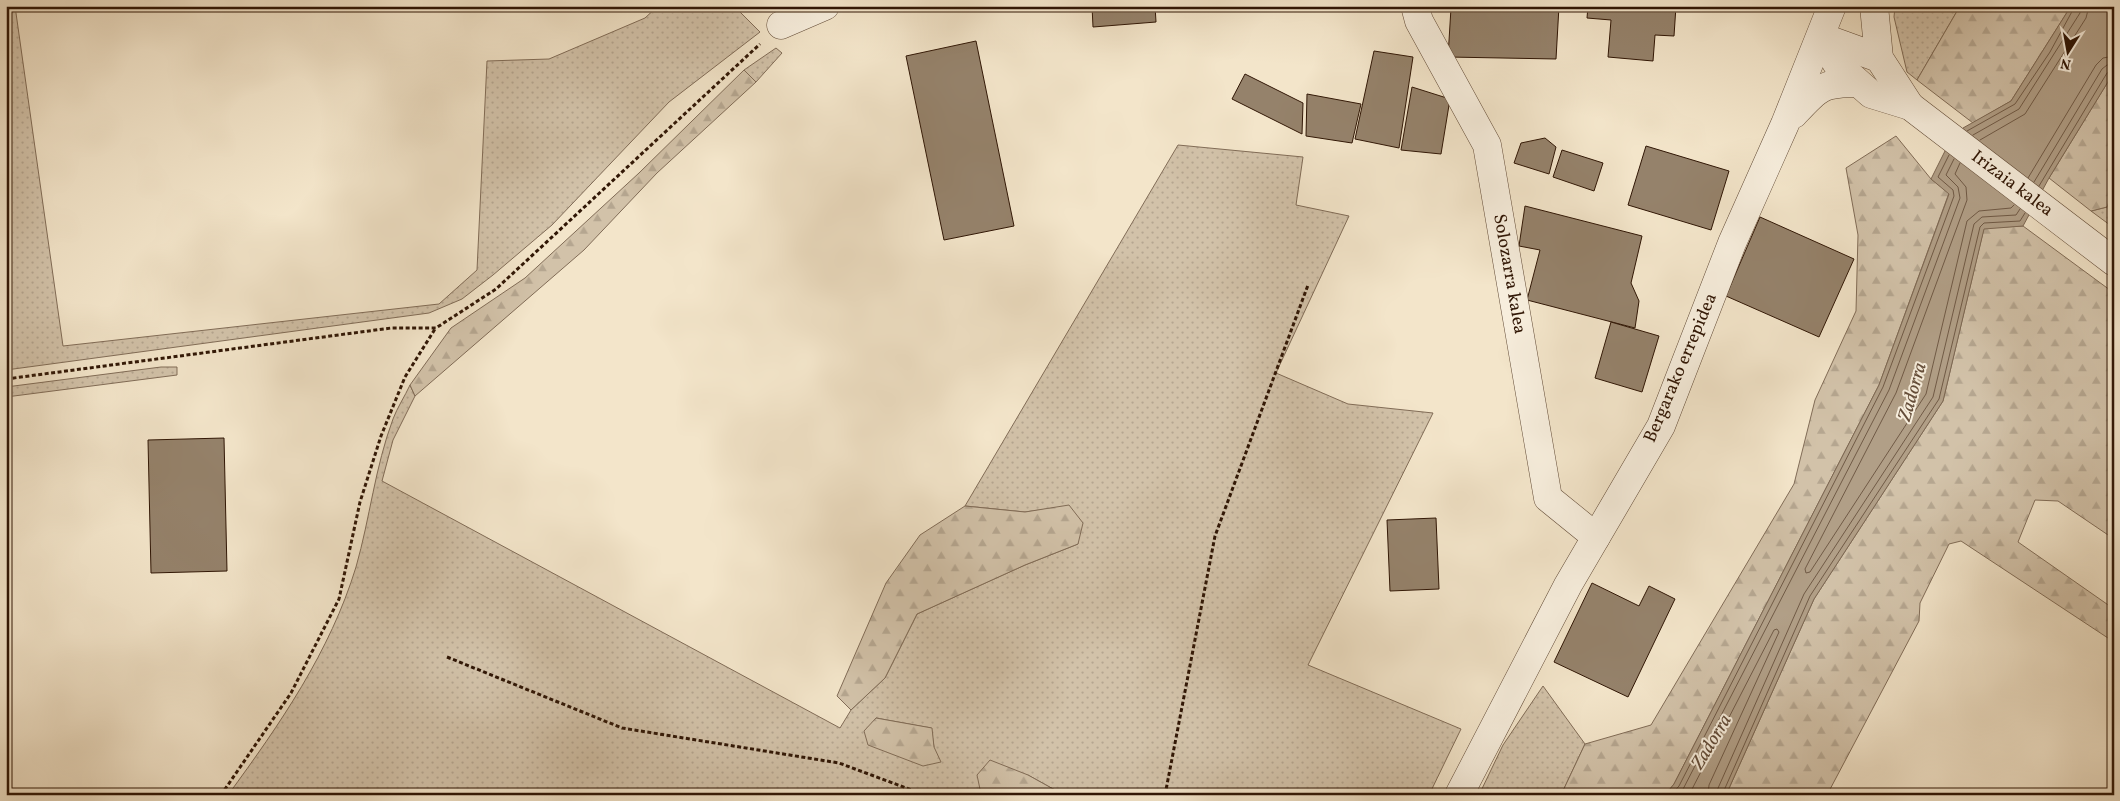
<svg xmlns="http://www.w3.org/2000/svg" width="2120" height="801" font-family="Vollkorn,serif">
<defs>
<pattern id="grass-dots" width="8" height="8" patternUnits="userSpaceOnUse" patternTransform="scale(1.25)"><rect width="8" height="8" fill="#d2c2a9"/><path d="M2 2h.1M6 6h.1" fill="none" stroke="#b5a690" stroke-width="1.8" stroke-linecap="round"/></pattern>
<pattern id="forest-firs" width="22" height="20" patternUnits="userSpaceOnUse" patternTransform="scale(1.25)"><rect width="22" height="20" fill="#d2c2a9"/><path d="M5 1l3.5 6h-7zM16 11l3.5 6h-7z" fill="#b5a690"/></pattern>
</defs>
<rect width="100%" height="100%" fill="#f3e5ca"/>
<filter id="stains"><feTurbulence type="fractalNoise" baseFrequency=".004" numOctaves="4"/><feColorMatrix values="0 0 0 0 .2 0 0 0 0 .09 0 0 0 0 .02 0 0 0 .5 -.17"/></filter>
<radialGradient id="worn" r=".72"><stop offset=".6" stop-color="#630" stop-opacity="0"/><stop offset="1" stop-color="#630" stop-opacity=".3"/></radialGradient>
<g fill="url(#grass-dots)" stroke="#816c57" fill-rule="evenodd">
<polygon points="6,6 15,6 63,346 439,304 477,270 487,61 549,59 645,18 658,6 734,6 760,32 669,102 552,225 493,275 462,299 429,313 6,370"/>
<polygon points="1895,6 1960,6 1917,80 1907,72 1894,17"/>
<polygon points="776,48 782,53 756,82 744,70"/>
<path d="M1178,145L1303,157L1296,205L1349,216L1276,373L1348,404L1433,413L1308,665L1461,729L1429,795H1064L1028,775L981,793L984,795H228C280,724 330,652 356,567C370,518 375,467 393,419C397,408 405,396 410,385L415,396L393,440L382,481L840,728L851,710L885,678L917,614L1025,565L1078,544L1069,506L1025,512L965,506ZM876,718L931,728L934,747Z"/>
<polygon points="2114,188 2114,228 2091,211 2107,207"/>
<polygon points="161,367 177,367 177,375 6,397 6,387"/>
<polygon points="1543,686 1585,744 1561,795 1479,795 1503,745"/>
</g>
<g fill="url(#forest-firs)" stroke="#816c57">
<polygon points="1960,6 2071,6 2011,101 1973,123 1917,80"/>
<polygon points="744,70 756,82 657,173 584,250 415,396 410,385 451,328 525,278 639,173"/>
<polygon points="2114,72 2114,188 2107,207 2091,211 2049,178"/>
<polygon points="1896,136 1931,179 1949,193 1879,385 1674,784 1665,795 1561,795 1585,744 1651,725 1794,484 1815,400 1856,311 1858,235 1846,168"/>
<polygon points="2023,226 2114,293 2114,539 2058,501 2035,500 2018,542 2114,609 2114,642 1961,541 1949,544 1920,603 1919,621 1827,795 1726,795 1814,599 1943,401 1984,228"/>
<polygon points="1069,505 1083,523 1078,544 1025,565 917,614 885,678 851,710 837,696 886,583 920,535 965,506 1025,512"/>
<polygon points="876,718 932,728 934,747 941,762 923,766 868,745 864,731"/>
<polygon points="990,760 1028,775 1064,795 981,794 977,775"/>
</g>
<polygon fill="#b19f87" stroke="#7d6853" points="2071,6 2114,6 2114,72 2049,178 2023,226 1984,229 1943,401 1814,599 1726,795 1665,795 1674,784 1879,385 1949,194 1931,179 1947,147 1963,128 2011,101"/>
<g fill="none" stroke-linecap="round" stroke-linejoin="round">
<g stroke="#705a46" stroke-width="1">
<polyline points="1967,131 2015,104 2050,52 2075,6"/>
<polyline points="1973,135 2019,109 2080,13 2081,6"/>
<polyline points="1980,140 2025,114 2086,18 2089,6"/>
<polyline points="1960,163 1955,174 1966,187 1967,200 1896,393 1805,569 1806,573 1810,572 1926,394 1967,221 1979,211 2011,208 2014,205"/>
<polyline points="2028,178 2096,65 2103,58 2114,56"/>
<polyline points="2034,182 2102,69 2107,65 2114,64"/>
<polyline points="2039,186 2107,73 2114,70"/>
<polyline points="1671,795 1679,786 1883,387 1954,196 1953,190 1938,177 1949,155"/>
<polyline points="1680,795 1889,390 1960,198 1958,187 1946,175 1954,159"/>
<polyline points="1689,795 1774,630 1777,629 1779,632 1709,785 1708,795"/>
<polyline points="1715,795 1804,594 1933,397 1974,224 1982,217 2016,215 2020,209"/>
<polyline points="1722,795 1810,596 1939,399 1980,227 1984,223 2020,221 2025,213"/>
</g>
</g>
<g fill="#95826b" stroke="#301605">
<polygon points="1092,6 1155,6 1156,22 1093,27"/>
<polygon points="1430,6 1559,6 1556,59 1448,57 1451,8"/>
<polygon points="1588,6 1676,6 1674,36 1655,35 1653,61 1608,57 1611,20 1587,18"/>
<polygon points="976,41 1014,226 944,240 906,56"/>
<polygon points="1374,51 1413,57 1399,148 1355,139"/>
<polygon points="1245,74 1303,103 1302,134 1232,99"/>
<polygon points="1412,87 1450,99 1441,154 1401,150"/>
<polygon points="1307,94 1361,104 1352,143 1306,136"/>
<polygon points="1545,138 1556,147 1549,174 1514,163 1521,143"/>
<polygon points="1646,146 1729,171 1711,230 1628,205"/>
<polygon points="1562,150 1603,163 1594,191 1553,177"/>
<polygon points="1525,206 1642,236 1631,283 1639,301 1635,328 1527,300 1540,250 1519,246"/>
<polygon points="1760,217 1854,259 1819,337 1726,296"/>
<polygon points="1611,322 1659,336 1642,392 1595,378"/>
<polygon points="224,438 227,571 151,573 148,440"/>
<polygon points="1436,518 1439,589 1390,591 1387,520"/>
<polygon points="1592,583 1639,606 1649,586 1675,599 1628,697 1554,662"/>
</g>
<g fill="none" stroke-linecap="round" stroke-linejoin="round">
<g stroke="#614a36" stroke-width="29">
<g id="minor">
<polyline points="1415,6 1419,21 1487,145 1548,498 1596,537"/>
<polyline points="1874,6 1879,58 1910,106"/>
<polyline points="781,25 825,6"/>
<polyline points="1821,37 1837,64 1871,94 1910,106 2114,262"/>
<polyline points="1821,37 1879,58"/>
<path d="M1794,114C1818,88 1821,83 1857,83"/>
<polyline points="1459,795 1568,585 1661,426 1732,243 1785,124 1832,6"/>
</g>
</g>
<g stroke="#301605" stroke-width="3" stroke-dasharray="4 2.5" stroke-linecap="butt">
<polyline points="6,379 391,328 436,328 496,289 760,44"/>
<polyline points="447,657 622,728 839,763 925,795"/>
<polyline points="221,795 291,693 339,599 360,502 381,436 405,377 435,329"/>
<polyline points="1165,795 1215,536 1308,285"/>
</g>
<use href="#minor" stroke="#f7eedd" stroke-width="28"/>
</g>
<g text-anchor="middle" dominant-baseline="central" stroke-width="4" stroke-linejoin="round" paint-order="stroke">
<g font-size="18" fill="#301605" stroke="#f7eedd">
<text transform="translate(2012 184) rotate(37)">Irizaia kalea</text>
<text transform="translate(1509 274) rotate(80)">Solozarra kalea</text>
<text transform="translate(1681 368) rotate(-67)">Bergarako errepidea</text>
</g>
<g font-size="19" font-style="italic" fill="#644d39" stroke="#f7eedd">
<text transform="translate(1913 392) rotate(-74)">Zadorra</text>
<text transform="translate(1712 742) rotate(-59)">Zadorra</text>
</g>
</g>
<rect width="2120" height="801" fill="none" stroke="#f3e5ca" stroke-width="25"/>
<rect x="8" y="8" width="2105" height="786" fill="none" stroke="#301605" stroke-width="2.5"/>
<rect x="12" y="12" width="2095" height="776" fill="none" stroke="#301605"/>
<g transform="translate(2068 52) rotate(191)" stroke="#f7eedd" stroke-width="4" paint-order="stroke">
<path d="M0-4L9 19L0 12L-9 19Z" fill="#301605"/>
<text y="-8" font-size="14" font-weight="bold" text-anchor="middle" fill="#301605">N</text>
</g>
<rect width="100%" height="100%" filter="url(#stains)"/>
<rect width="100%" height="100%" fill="url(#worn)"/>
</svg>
